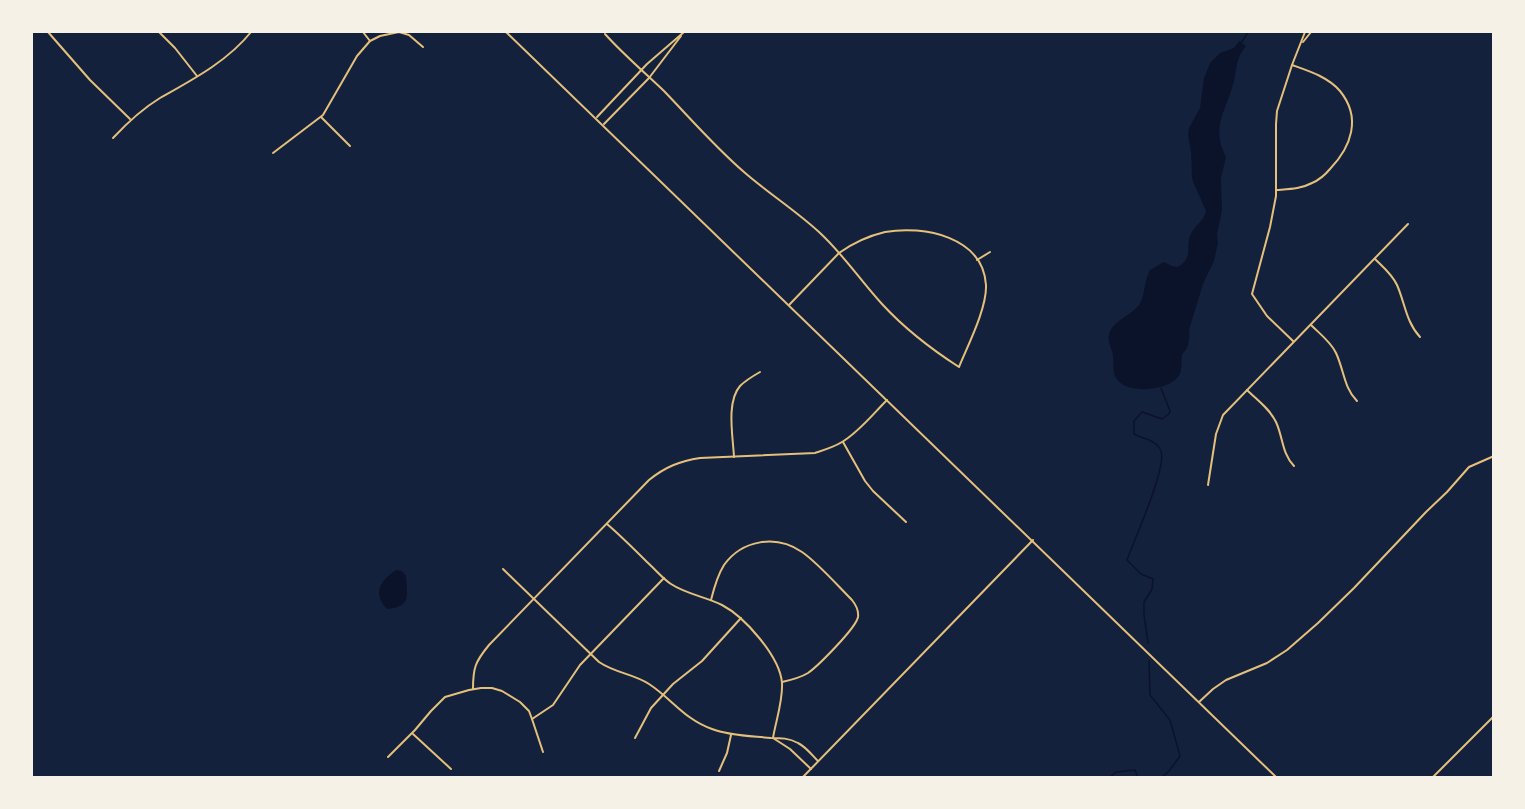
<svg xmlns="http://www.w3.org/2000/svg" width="1525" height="809" font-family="Rubik,sans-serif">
<rect width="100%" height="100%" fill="#14213d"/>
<g fill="#0b132b">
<path d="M1239,41L1246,46C1236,58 1237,67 1234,81C1227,110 1210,126 1226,157L1221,178L1222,211L1217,234L1218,243L1214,261L1203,284L1189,330C1190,335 1189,343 1187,348C1186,350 1183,353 1182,355C1181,362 1183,371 1178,377C1167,391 1126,395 1116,378C1112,372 1114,363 1113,356C1112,348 1107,342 1109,334C1113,321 1131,315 1139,305C1145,297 1144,280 1150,270L1164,262L1172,266L1178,267C1194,256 1185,250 1190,236C1193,226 1204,222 1206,211L1194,184L1192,178L1191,152L1188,135L1189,128L1200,108L1204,78L1210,63L1220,53L1234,48Z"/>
<path d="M396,570L402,571L406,576C407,595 412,607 387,609C372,593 380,581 396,570Z"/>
</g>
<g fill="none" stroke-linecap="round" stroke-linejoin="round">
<g stroke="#0b132b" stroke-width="1.5">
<polyline points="1241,43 1248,32"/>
<path d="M1148,643L1144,615V602L1152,589L1153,579L1141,574L1127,560C1134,540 1167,468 1161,451C1157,440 1143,439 1134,434V421L1142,412L1162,419L1169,414L1170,411L1161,388"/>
<polyline points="1149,661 1150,695 1170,720 1180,756 1169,771 1161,778"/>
<polyline points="1109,778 1116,772 1135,770 1138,778"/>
</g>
<g stroke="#e5c07b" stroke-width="2">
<polyline points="48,32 90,80 130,119"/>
<polyline points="159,32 175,48 197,76"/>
<polyline points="363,32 370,41"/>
<polyline points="506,32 1277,778"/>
<path d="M605,34C623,54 644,72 664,91C690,118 715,147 744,172C768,193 795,210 819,232C843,254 860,280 882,304C905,329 931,349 959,367C968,345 987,308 986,285C983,237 924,225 885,232C868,236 853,243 839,253L789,305"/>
<polyline points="1303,42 1311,32"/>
<polyline points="321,117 350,146"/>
<polyline points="597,117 647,64 684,32"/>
<polyline points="604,124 649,78 681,36"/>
<path d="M113,138C127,123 142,109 160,98C192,80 228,61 251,32"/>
<polyline points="273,153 323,115 357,56 370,41 380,36 399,32 409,35 423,47"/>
<path d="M1276,190C1289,189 1301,189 1312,183C1319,180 1325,175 1330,169C1351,147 1362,118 1340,91C1328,77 1309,71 1292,65"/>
<path d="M1375,259C1383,267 1392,274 1397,285C1405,303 1406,322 1420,337"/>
<polyline points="977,260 990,252"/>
<path d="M1311,325C1320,334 1331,342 1336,353C1344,370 1344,388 1357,401"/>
<polyline points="1293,341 1267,316 1252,294 1270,227 1276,196 1276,124 1277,111 1292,65 1305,32"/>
<path d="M1247,390C1257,400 1270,409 1276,422C1283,437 1282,454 1294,466"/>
<polyline points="843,442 865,481 873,491 906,522"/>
<path d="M734,457C733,437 726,402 740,386C746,380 753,376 760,372"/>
<polyline points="1208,485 1216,434 1223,415 1408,224"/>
<path d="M607,524C621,536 634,549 647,562C655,569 662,578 671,584C686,594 706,597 722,605C745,617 780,657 782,683C783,701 776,720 773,738"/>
<path d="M503,569L599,662C615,673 634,674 649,684C672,699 684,719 712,729C730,736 753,736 771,738C781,738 789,738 798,743C806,747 812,755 818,761"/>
<path d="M711,600C714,588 717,576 724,565C742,540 776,534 802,552C818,563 837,585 852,600C856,605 859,610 858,617C856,628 818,666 808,673C800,678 791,680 782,682"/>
<path d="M473,689C473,668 475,662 489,645L649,480C665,467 680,461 700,458L815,453C824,450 834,447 842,442C859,432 873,414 887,400"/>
<polyline points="1199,702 1213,689 1226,680 1267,663 1287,650 1318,623 1354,588 1426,512 1447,492 1469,467 1494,456"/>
<polyline points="532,719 553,705 580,665 664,578"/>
<polyline points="413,734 451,769"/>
<polyline points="635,738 651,708 673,684 702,661 741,618"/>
<polyline points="773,738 790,749 811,769"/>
<polyline points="388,757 415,730 431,711 445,697 469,690 481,688 492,688 502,691 520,702 529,711 532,719 543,752"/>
<polyline points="719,771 727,753 731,735"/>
<polyline points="802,778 1033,540"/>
<polyline points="1432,778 1494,716"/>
</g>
</g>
<rect width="1525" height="809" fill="none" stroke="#f6f1e7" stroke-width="66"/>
</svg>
